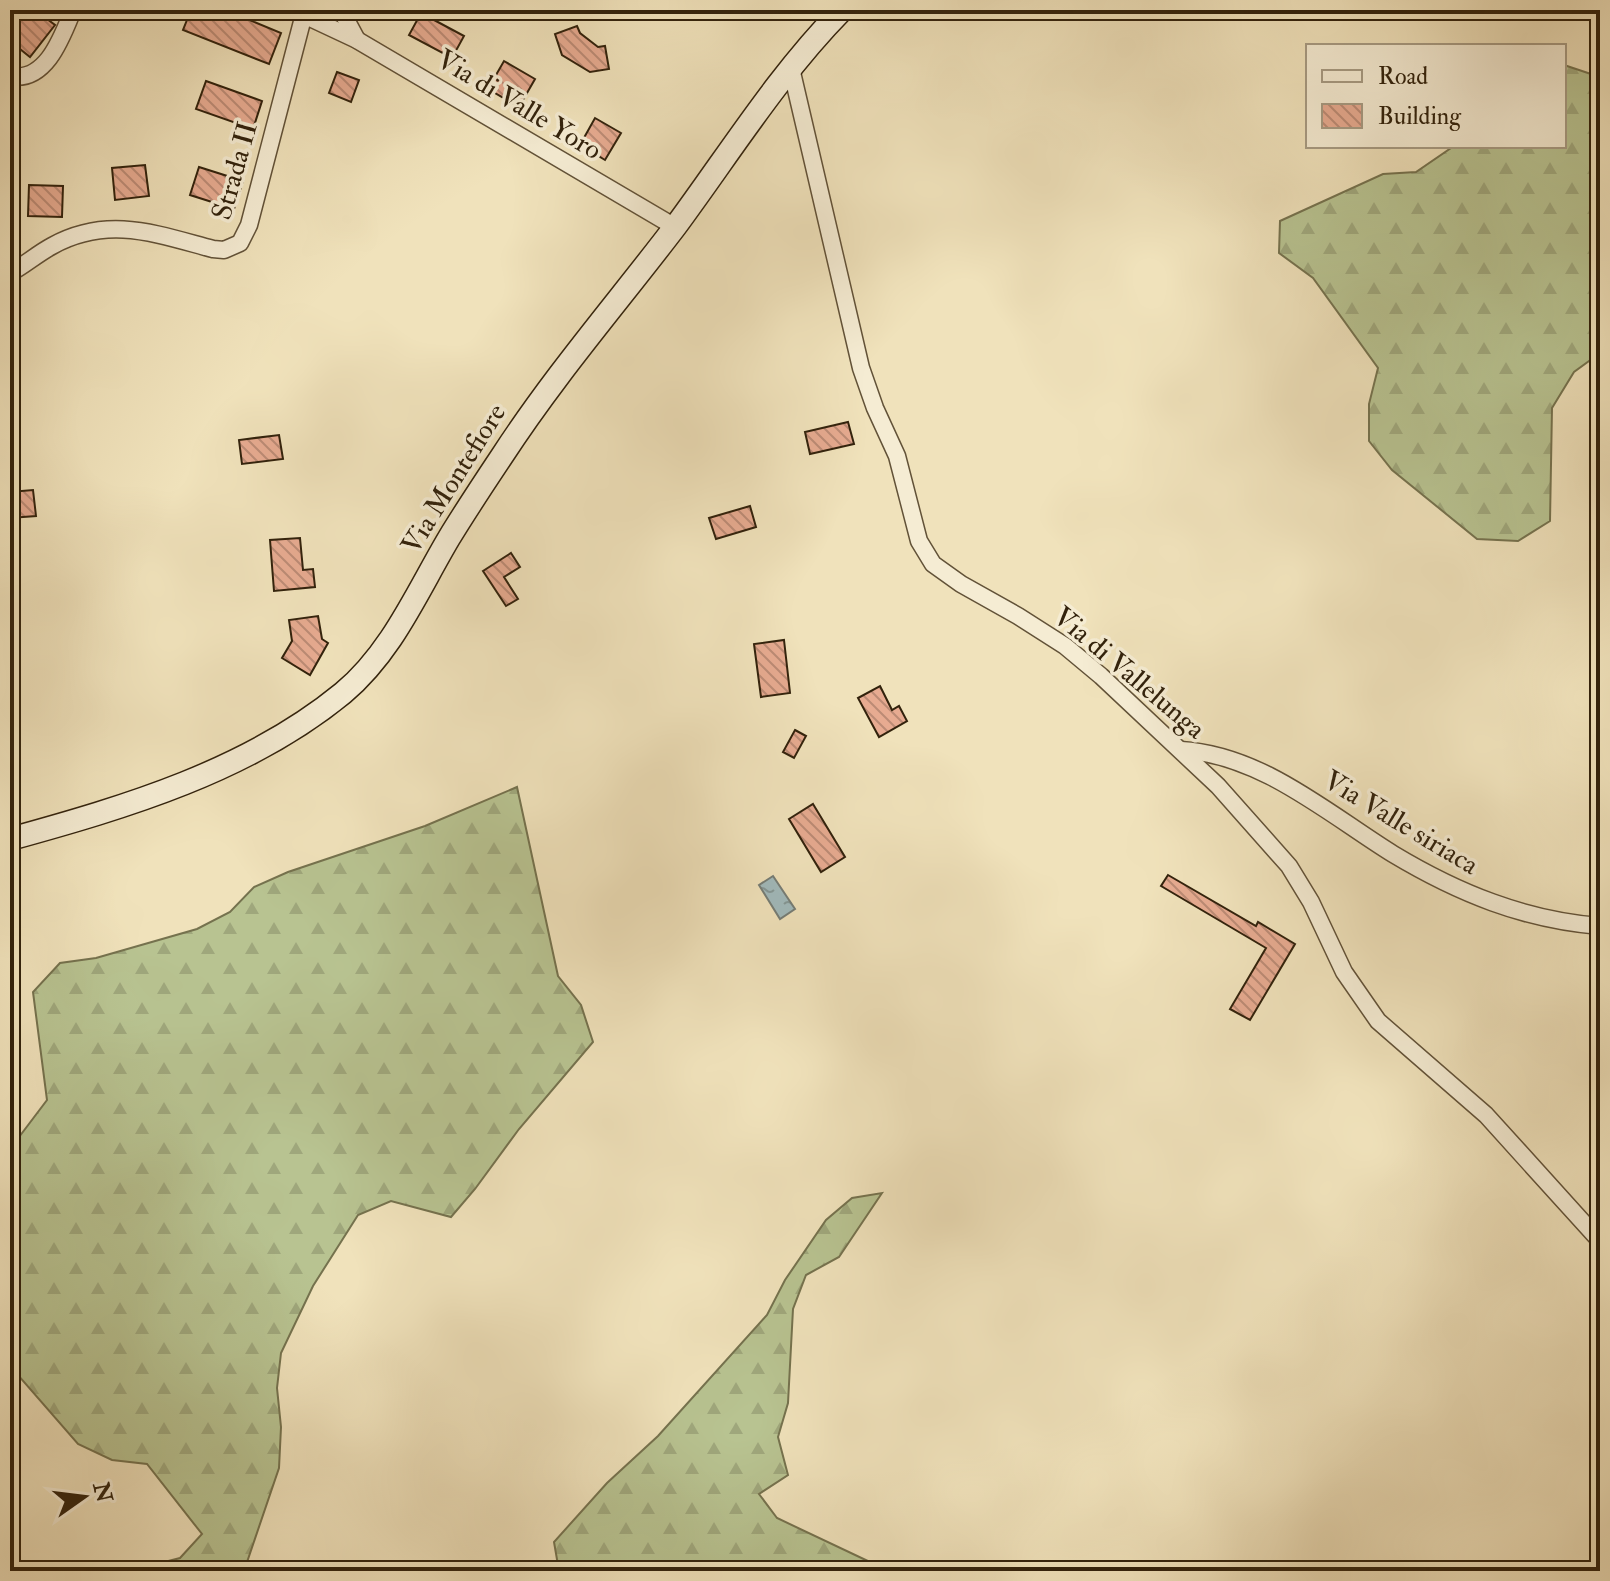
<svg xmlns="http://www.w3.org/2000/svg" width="1610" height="1581" font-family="'IM FELL Double Pica',serif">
<defs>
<pattern id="forest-firs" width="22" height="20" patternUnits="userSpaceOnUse" patternTransform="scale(2)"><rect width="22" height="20" fill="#b8c391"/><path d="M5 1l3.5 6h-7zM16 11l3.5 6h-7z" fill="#9fa77c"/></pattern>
<pattern id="water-ripples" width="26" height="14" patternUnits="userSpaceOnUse" patternTransform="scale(2)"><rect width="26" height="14" fill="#a1babc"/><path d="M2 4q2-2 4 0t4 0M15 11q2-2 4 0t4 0" fill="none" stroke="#849797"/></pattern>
<pattern id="building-back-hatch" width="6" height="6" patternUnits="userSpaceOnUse" patternTransform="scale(2)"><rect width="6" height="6" fill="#e7ab91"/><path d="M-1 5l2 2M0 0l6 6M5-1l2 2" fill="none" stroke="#bc8b75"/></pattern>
</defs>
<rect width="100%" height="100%" fill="#f0e2bb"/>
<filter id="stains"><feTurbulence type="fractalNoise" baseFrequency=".0025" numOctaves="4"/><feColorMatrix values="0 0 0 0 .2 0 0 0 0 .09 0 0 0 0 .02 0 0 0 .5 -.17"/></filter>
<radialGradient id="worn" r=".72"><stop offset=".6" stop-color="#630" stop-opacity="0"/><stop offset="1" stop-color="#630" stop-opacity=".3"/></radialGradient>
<g fill="url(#forest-firs)" stroke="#75724e" stroke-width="2">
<polygon points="1564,65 1600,77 1600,353 1574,372 1552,408 1550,521 1518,541 1477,539 1392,470 1369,441 1369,404 1378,368 1313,278 1279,253 1280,221 1383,174 1416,172 1454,146 1564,146"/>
<polygon points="517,787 558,976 581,1005 593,1042 519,1129 475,1189 451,1217 391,1201 358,1215 313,1286 281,1353 277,1388 281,1427 279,1468 244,1571 106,1571 113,1562 145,1567 180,1558 202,1534 147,1464 112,1460 78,1444 10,1366 10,1149 47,1100 33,992 60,963 96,958 197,929 230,912 254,887 288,872 425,826"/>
<polygon points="882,1193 839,1257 806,1275 793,1309 788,1403 778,1437 788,1475 759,1494 777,1518 889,1571 559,1571 554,1542 607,1483 658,1436 767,1315 785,1280 826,1220 852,1198"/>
</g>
<polygon fill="url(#water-ripples)" stroke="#757d76" stroke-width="2" points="773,876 795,909 780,919 759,885"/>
<g fill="url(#building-back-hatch)" stroke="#32220c" stroke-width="2">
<polygon points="18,10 35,10 55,25 30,57 10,41 10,20"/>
<polygon points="191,10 225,10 281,33 269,64 183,30"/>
<polygon points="421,13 464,36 452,58 409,35"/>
<polygon points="577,26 580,33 598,47 605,46 609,69 590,72 562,55 555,34"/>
<polygon points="504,61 535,79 519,107 488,89"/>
<polygon points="337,72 359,80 351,102 329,93"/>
<polygon points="206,81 262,101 253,129 196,109"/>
<polygon points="595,118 621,133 605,160 580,145"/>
<polygon points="145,165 149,196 115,200 112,168"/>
<polygon points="199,167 243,181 234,209 190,195"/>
<polygon points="29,185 63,186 62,217 28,216"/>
<polygon points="848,422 854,444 810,454 805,432"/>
<polygon points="279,435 283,459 242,464 239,440"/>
<polygon points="33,490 36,516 10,518 10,492"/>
<polygon points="750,506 756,527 716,539 709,518"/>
<polygon points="300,538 303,570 313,569 315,587 274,591 270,540"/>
<polygon points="511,553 520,567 504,577 518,599 506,606 483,571"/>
<polygon points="318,616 322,639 328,643 310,675 282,658 292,641 289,620"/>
<polygon points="784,640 790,693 761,697 754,644"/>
<polygon points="880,686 892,710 899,706 907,721 879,737 858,698"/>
<polygon points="795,730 806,736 794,758 783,752"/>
<polygon points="813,804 845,857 821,872 789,819"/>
<polygon points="1168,875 1256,926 1258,922 1295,944 1250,1020 1230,1009 1266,948 1161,886"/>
</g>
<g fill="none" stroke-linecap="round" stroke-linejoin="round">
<g stroke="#625238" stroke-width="19">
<g id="street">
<polyline points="293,10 357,40 675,227"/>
<polyline points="341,10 357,40"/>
<polyline points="791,68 861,368 875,408 897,456 919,541 933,564 961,584 1018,616 1065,646 1101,676 1218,786 1289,866 1311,902 1344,972 1378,1021 1486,1115 1600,1241"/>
<path d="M10,76C46,83 62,37 73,10"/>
<path d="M10,273C25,265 37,254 52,246C108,215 156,234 213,249L224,250L240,243L249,225L304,14"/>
<path d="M1181,750C1262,755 1327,813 1393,854C1458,893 1524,920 1600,926"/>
</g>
</g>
<g stroke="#32220c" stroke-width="25">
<path id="secondary" d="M10,839C126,807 248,771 343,693C392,652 417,592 449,538C466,510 484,483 502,456C554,376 617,303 675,227C729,154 778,75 842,10"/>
</g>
<use href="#street" stroke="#f5ecd3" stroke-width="16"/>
<use href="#secondary" stroke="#f5ecd3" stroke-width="22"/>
</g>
<g text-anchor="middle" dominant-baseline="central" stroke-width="7" stroke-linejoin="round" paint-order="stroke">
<g font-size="28" fill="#32220c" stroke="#f5ecd3">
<text transform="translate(519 105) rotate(31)">Via di Valle Yoro</text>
<text transform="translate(235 171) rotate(-74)">Strada II</text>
<text transform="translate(454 479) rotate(-58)">Via Montefiore</text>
<text transform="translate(1129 673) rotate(40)">Via di Vallelunga</text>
<text transform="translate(1401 823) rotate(31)">Via Valle siriaca</text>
</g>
</g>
<rect width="1610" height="1581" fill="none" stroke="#f0e2bb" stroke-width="40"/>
<rect x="12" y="12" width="1586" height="1557" fill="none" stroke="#32220c" stroke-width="4"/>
<rect x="20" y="20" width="1570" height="1541" fill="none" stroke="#32220c" stroke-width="2"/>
<rect x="1306" y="44" width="260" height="104" fill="#f5ecd3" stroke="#a79b83" stroke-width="2"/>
<rect x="1322" y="70" width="40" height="12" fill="#f5ecd3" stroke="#a79b83" stroke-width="2"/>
<text x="1378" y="84" font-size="24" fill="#32220c">Road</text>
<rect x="1322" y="104" width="40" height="24" fill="url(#building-back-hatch)" stroke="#a79b83" stroke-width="2"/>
<text x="1378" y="124" font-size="24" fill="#32220c">Building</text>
<g transform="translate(84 1497) rotate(76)" stroke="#f5ecd3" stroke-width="6" paint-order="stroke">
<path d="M0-6L14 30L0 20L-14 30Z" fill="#32220c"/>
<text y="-12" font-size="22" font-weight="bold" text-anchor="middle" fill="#32220c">N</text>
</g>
<rect width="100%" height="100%" filter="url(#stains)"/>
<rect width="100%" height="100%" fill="url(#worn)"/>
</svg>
